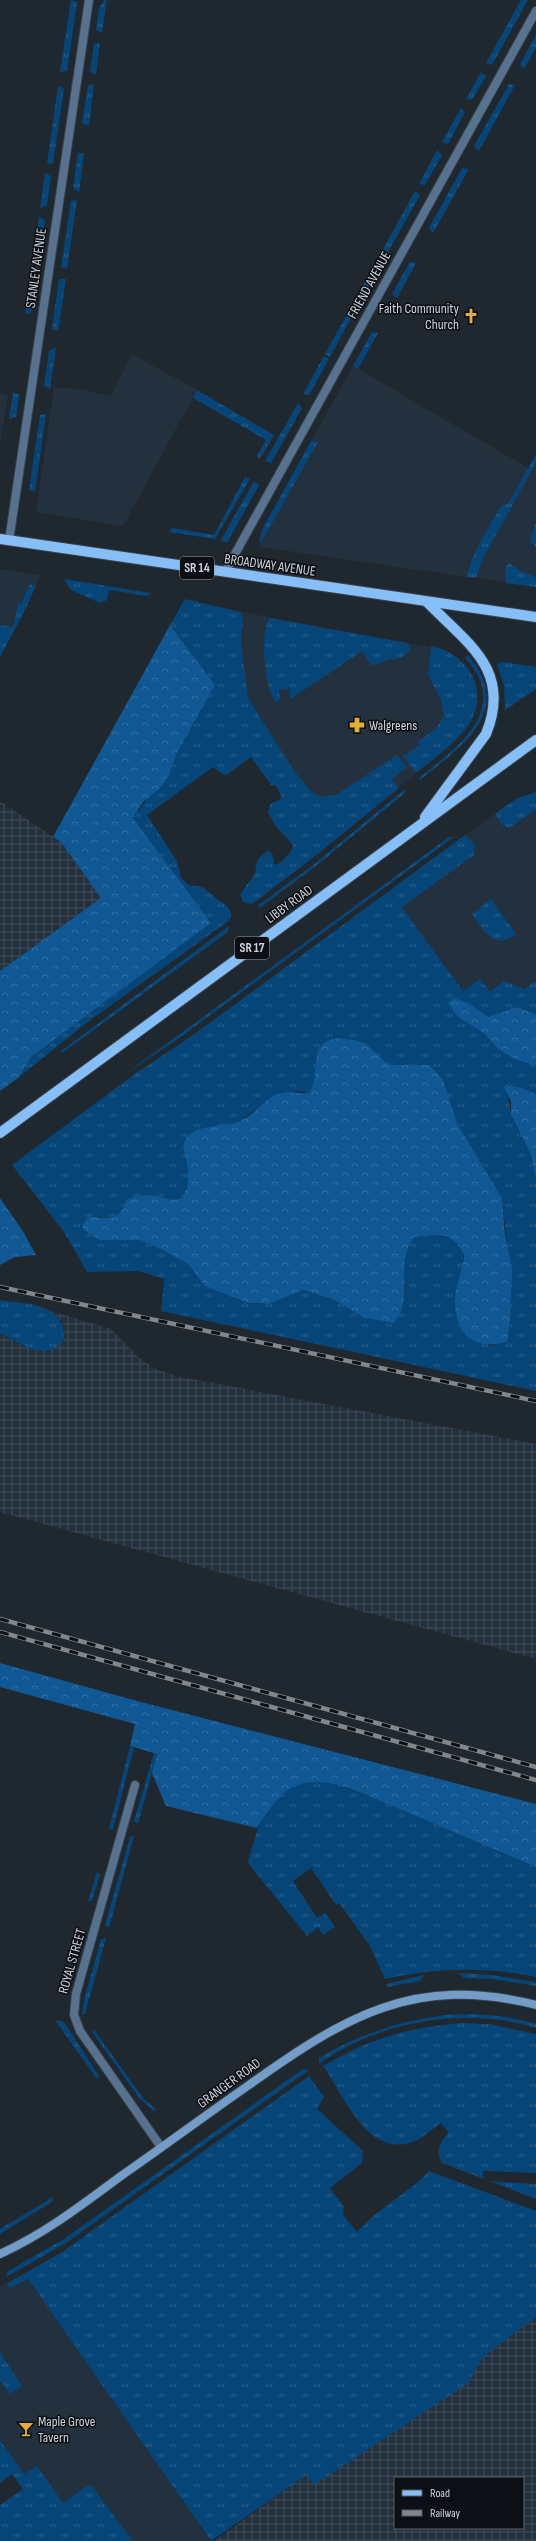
<svg xmlns="http://www.w3.org/2000/svg" width="536" height="2541" font-family="'Sofia Sans Condensed',sans-serif">
<defs>
<pattern id="industrial-grid" width="8" height="8" patternUnits="userSpaceOnUse"><rect width="8" height="8" fill="#23303d"/><path d="M0 4h8M4 0v8" fill="none" stroke="#424d58"/></pattern>
<pattern id="grass-tufts" width="24" height="20" patternUnits="userSpaceOnUse"><rect width="24" height="20" fill="#064578"/><path d="M3 7l-1-3M5 7V3M7 7l1-3M15 17l-1-3M17 17v-4M19 17l1-3" fill="none" stroke="#295f8b"/></pattern>
<pattern id="forest-crowns" width="20" height="18" patternUnits="userSpaceOnUse"><rect width="20" height="18" fill="#105894"/><path d="M2 6a3 3 0 1 1 6 0M12 15a3 3 0 1 1 6 0" fill="none" stroke="#326fa2"/></pattern>
</defs>
<rect width="100%" height="100%" fill="#1f272f"/>
<g fill="#23303d">
<polygon points="132,354 197,390 123,526 36,512 54,387 81,389 111,396"/>
<polygon points="353,366 528,468 536,454 536,587 471,577 470,561 466,577 260,547 259,538 263,528"/>
<polygon points="0,393 8,395 0,446"/>
<polygon points="0,569 40,575 22,616 0,657"/>
<polygon points="220,607 359,636 444,649 465,665 474,681 477,701 472,722 467,729 444,750 334,841 215,685"/>
<polygon points="536,792 536,981 524,989 504,981 489,991 463,991 390,890 512,801"/>
<polygon points="24,2274 124,2415 210,2541 67,2541 0,2451 0,2285"/>
</g>
<g fill="url(#industrial-grid)" fill-rule="evenodd">
<polygon points="0,801 61,842 101,898 0,971"/>
<polygon points="47,1310 111,1329 138,1357 156,1369 176,1376 536,1444 536,1659 0,1512 0,1334 24,1346 54,1348 65,1336 62,1322"/>
<path d="M536,2311V2541H214L306,2475ZM395,2478H523V2528H395Z"/>
</g>
<g fill="url(#grass-tufts)" fill-rule="evenodd">
<polygon points="71,0 77,2 67,71 60,72"/>
<polygon points="104,0 107,0 102,33 96,30 99,8"/>
<polygon points="521,0 528,0 492,65 486,63"/>
<polygon points="536,35 536,48 524,69 520,64"/>
<polygon points="100,43 96,75 90,72 94,44"/>
<polygon points="481,72 486,76 472,100 466,99"/>
<polygon points="94,84 89,126 82,123 88,85"/>
<polygon points="509,84 515,85 479,151 474,146"/>
<polygon points="58,86 64,89 53,163 47,164"/>
<polygon points="461,108 465,112 448,144 442,142"/>
<polygon points="437,150 442,155 425,185 419,184"/>
<polygon points="78,153 84,153 79,192 73,188"/>
<polygon points="462,168 469,169 433,233 429,228"/>
<polygon points="45,173 51,176 47,206 40,208"/>
<polygon points="415,191 420,195 388,252 382,251"/>
<polygon points="77,200 67,269 61,267 71,201"/>
<polygon points="39,217 45,220 41,243 35,244"/>
<polygon points="410,262 416,263 397,298 392,294"/>
<polygon points="369,274 374,278 358,307 352,305"/>
<polygon points="59,279 66,279 58,331 52,329"/>
<polygon points="29,286 35,288 31,313 25,314"/>
<polygon points="347,314 351,318 330,357 325,354"/>
<polygon points="372,332 378,333 358,369 353,366"/>
<polygon points="56,348 50,389 44,386 49,350"/>
<polygon points="324,356 329,359 309,395 303,394"/>
<polygon points="197,390 274,435 260,459 257,456 266,440 193,398"/>
<polygon points="13,392 19,395 16,417 9,419"/>
<polygon points="298,403 302,408 271,463 265,461"/>
<polygon points="46,414 35,492 29,490 40,415"/>
<polygon points="311,441 318,442 262,541 259,543 263,528"/>
<path d="M536,454V463L484,556L476,578L466,577C473,551 488,528 502,505L508,504Z"/>
<polygon points="245,477 250,479 215,539 169,532 172,528 214,535"/>
<polygon points="254,481 259,485 227,543 221,540"/>
<polygon points="535,524 536,525 536,547 530,540"/>
<polygon points="509,563 522,572 536,577 536,587 506,583 505,567"/>
<polygon points="64,579 151,593 147,596 109,590 107,600 100,603 71,590"/>
<polygon points="30,584 36,586 22,616 0,657 0,625 13,627 18,603 21,604"/>
<path d="M185,599L240,612L243,620L241,642L248,698L294,771L312,792L322,797L336,795L397,755L407,767L392,779L399,788L309,861L252,904L243,902L240,894L255,874L257,860L268,850L273,855L274,865C281,864 292,852 293,845L275,825L268,813L270,804L281,799V795L276,786L271,785L251,757L228,774L224,775L213,767L147,815L177,861L181,878L189,885L202,887L228,907L231,913L230,920L89,1021L18,1078L32,1056L211,923L133,818L173,764L177,753L215,685L170,625Z"/>
<path d="M270,618L408,643L410,651L401,658L387,660L372,666L362,651L292,698H290V689L279,690L280,699L276,702C265,693 259,628 270,618Z"/>
<path d="M431,646C447,649 462,658 471,673C495,718 447,748 416,773L403,756L420,745L418,741L436,729L444,715L441,700L428,675Z"/>
<path d="M468,655C516,711 461,747 420,780L419,778C456,748 513,709 465,658Z"/>
<polygon points="503,662 536,667 536,689 505,710 504,686 497,664"/>
<polygon points="404,790 406,792 321,862 261,907 257,906 313,865"/>
<polygon points="536,792 536,810 509,828 502,825 496,815 497,812 518,798"/>
<path d="M465,835L475,845L474,855L402,907L463,991L480,979L490,991L504,981L524,989L536,981V1014L517,1007L488,1017L468,1003L458,1017L485,1034L497,1048L536,1066V1094L522,1088L506,1085L511,1114L531,1155L536,1179V1391L161,1311L164,1279L138,1271L87,1272L64,1232L12,1165L136,1073L189,1038ZM369,1046C375,1051 379,1058 385,1062C398,1070 416,1064 429,1065C450,1086 445,1099 457,1123L502,1198L511,1279L510,1323L507,1342L490,1346L459,1325C458,1315 455,1304 456,1294C457,1286 461,1278 463,1270C469,1233 441,1235 414,1237C395,1263 410,1283 402,1309L363,1317L332,1299L303,1290L269,1304H255L205,1286L188,1264L161,1249L140,1240H100L85,1231L83,1224L89,1216C107,1219 122,1221 126,1200L151,1195L170,1200L181,1198C193,1183 187,1164 183,1147L206,1128L227,1125L242,1120L265,1102L297,1091L309,1093L315,1083L316,1057Z"/>
<polygon points="449,837 454,837 175,1041 125,1074"/>
<path d="M491,899L516,934C493,951 484,931 472,914Z"/>
<polygon points="229,926 228,932 62,1053 61,1051"/>
<path d="M0,1300C15,1303 35,1302 48,1310C75,1327 66,1356 36,1350C24,1348 12,1338 0,1334Z"/>
<polygon points="130,1746 134,1748 113,1829 109,1829"/>
<polygon points="154,1753 157,1754 138,1824 134,1821"/>
<path d="M309,1782H330L350,1788L536,1867V1977C485,1966 435,1968 385,1979L370,1946L339,1903L336,1905L311,1868L293,1881L317,1918L325,1913L335,1927L323,1935L318,1927L307,1936L248,1863C255,1836 264,1800 291,1786C296,1784 304,1783 309,1782Z"/>
<polygon points="134,1836 109,1928 105,1925 130,1837"/>
<polygon points="97,1872 100,1875 92,1901 88,1901"/>
<polygon points="106,1938 85,2014 82,2015 84,2000 101,1939"/>
<polygon points="459,1973 491,1975 536,1982 536,1986 492,1979 464,1978"/>
<polygon points="424,1975 420,1981 388,1987 386,1984"/>
<path d="M446,2015C476,2013 507,2015 536,2024V2028C466,2006 378,2021 319,2064V2058C359,2034 400,2021 446,2015Z"/>
<polygon points="55,2020 62,2021 66,2025 99,2076 97,2079"/>
<path d="M461,2023L489,2024L536,2034V2173L483,2171V2178L488,2181L536,2184V2199L442,2163C435,2152 440,2141 449,2133L441,2123C432,2129 423,2138 413,2142C367,2158 344,2095 323,2066C371,2038 406,2028 461,2023Z"/>
<polygon points="94,2030 144,2099 156,2109 154,2111 140,2099 92,2032"/>
<polygon points="303,2069 309,2070 66,2243 6,2277 8,2271 64,2239"/>
<polygon points="309,2076 324,2097 317,2109 363,2151 362,2163 330,2188 344,2207 343,2215 357,2232 373,2216 418,2182 429,2171 536,2211 536,2317 483,2357 468,2383 314,2485 306,2475 211,2541 28,2279 10,2288 8,2283 62,2252"/>
<polygon points="53,2197 52,2202 0,2234 0,2229"/>
<polygon points="0,2352 22,2386 10,2394 0,2381"/>
<polygon points="0,2440 24,2474 37,2466 63,2503 90,2484 133,2541 0,2541 0,2505 23,2489 12,2474 0,2483"/>
</g>
<g fill="url(#forest-crowns)">
<polygon points="170,625 215,685 177,753 168,777 160,788 143,802 133,818 211,923 32,1056 18,1078 0,1091 0,971 101,898 61,842 53,837"/>
<polygon points="454,998 468,1003 488,1017 517,1007 536,1014 536,1066 515,1059 497,1048 485,1034 458,1017 448,1003"/>
<path d="M339,1038L359,1041L369,1046L385,1062L392,1065H430L443,1080L457,1123L502,1198L505,1234L512,1270L510,1323L507,1342C475,1351 455,1335 455,1301C455,1286 463,1271 464,1256C456,1231 435,1235 414,1237C393,1265 416,1301 393,1323L363,1317L332,1299L303,1290L269,1304L249,1303L205,1286L188,1264L161,1249L140,1240H100L85,1231L82,1226L89,1216C107,1220 122,1220 126,1200C134,1197 148,1194 156,1196C165,1198 171,1202 181,1198C193,1184 187,1164 183,1147C189,1122 218,1129 237,1122C254,1117 262,1100 278,1094C291,1090 297,1094 309,1093C323,1075 304,1042 339,1038Z"/>
<polygon points="506,1085 522,1088 536,1094 536,1179 531,1155 511,1114 511,1102 504,1087"/>
<polygon points="0,1198 24,1233 36,1255 15,1257 0,1265"/>
<path d="M0,1663L141,1702L536,1804V1867L350,1788C298,1774 285,1784 257,1828L166,1806L152,1773L157,1754L130,1746L135,1724L0,1687Z"/>
</g>
<g fill="none" stroke-linecap="round" stroke-linejoin="round">
<g stroke="#3b434a" stroke-width="10">
<g id="street">
<polyline points="9,541 89,0"/>
<polyline points="225,572 536,11"/>
<polyline points="135,1785 76,1994 74,2015 80,2031 161,2147"/>
</g>
</g>
<g stroke="#3b434a" stroke-width="10">
<path id="secondary" d="M0,2254C44,2234 82,2205 121,2176C164,2146 206,2115 249,2085C344,2017 415,1974 536,2005"/>
</g>
<g stroke="#3b434a" stroke-width="12">
<g id="primary">
<polyline points="0,539 536,617"/>
<path d="M425,817L486,734C512,670 468,644 427,602"/>
<polyline points="0,1133 536,740"/>
</g>
</g>
<use href="#street" stroke="#57728e" stroke-width="8"/>
<use href="#secondary" stroke="#729dc9" stroke-width="8"/>
<use href="#primary" stroke="#86bef8" stroke-width="10"/>
<g stroke="#80878e" stroke-width="4.5">
<g id="rail">
<polyline points="0,1287 536,1401"/>
<polyline points="0,1619 536,1767"/>
<polyline points="0,1632 536,1780"/>
</g>
</g>
<use href="#rail" stroke="#0c0f13" stroke-width="3" stroke-dasharray="9" stroke-linecap="butt"/>
</g>
<defs>
<g id="church-bare" transform="scale(1.2)"><path d="M-1.2-6h2.4v3.5h3.3v2.4h-3.3V6h-2.4V-.1h-3.3v-2.4h3.3Z" fill="#e4ad35" stroke="#0c0f13" stroke-width="2.5" paint-order="stroke"/></g>
<g id="pharmacy-bare" transform="scale(1.2)"><path d="M-2-6h4v4h4v4h-4v4h-4v-4h-4v-4h4Z" fill="#e4ad35" stroke="#0c0f13" stroke-width="2.5" paint-order="stroke"/></g>
<g id="bar-bare" transform="scale(1.2)"><path d="M-6-5H6L.8 .8V4.5H3.5V6h-7V4.5H-.8V.8Z" fill="#e4ad35" stroke="#0c0f13" stroke-width="2.5" paint-order="stroke"/></g>
</defs>
<g fill-rule="evenodd">
<use href="#church-bare" x="471" y="316"/>
<use href="#pharmacy-bare" x="357" y="725"/>
<use href="#bar-bare" x="26" y="2429"/>
</g>
<g text-anchor="middle" dominant-baseline="central" stroke-width="3" stroke-linejoin="round" paint-order="stroke">
<g fill="#0c0f13" stroke="#94999e" stroke-width="1">
<rect x="180" y="557" width="34" height="22" rx="3"/>
<rect x="235" y="937" width="34" height="22" rx="3"/>
</g>
<g font-size="13" font-weight="bold" fill="#ced4d9">
<text x="197" y="568">SR 14</text>
<text x="252" y="948">SR 17</text>
</g>
<g font-size="14" fill="#ced4d9" stroke="#0c0f13">
<text transform="translate(36 268) rotate(-82)">STANLEY AVENUE</text>
<text transform="translate(369 285) rotate(-61)">FRIEND AVENUE</text>
<text transform="translate(270 565) rotate(8)">BROADWAY AVENUE</text>
<text transform="translate(289 904) rotate(-36)">LIBBY ROAD</text>
<text transform="translate(72 1961) rotate(-74)">ROYAL STREET</text>
<text transform="translate(229 2083) rotate(-36)">GRANGER ROAD</text>
</g>
<g font-size="14" fill="#ced4d9" stroke="#0c0f13" text-anchor="start">
<text x="459" y="308" text-anchor="end">Faith Community<tspan x="459" dy="16">Church</tspan></text>
<text x="369" y="725">Walgreens</text>
<text x="38" y="2421">Maple Grove<tspan x="38" dy="16">Tavern</tspan></text>
</g>
</g>
<rect x="394" y="2477" width="130" height="52" fill="#0c0f13" stroke="#5a5e62"/>
<rect x="402" y="2490" width="20" height="6" fill="#86bef8" stroke="#5a5e62"/>
<text x="430" y="2497" font-size="12" fill="#ced4d9">Road</text>
<rect x="402" y="2510" width="20" height="6" fill="#80878e" stroke="#5a5e62"/>
<text x="430" y="2517" font-size="12" fill="#ced4d9">Railway</text>
</svg>
